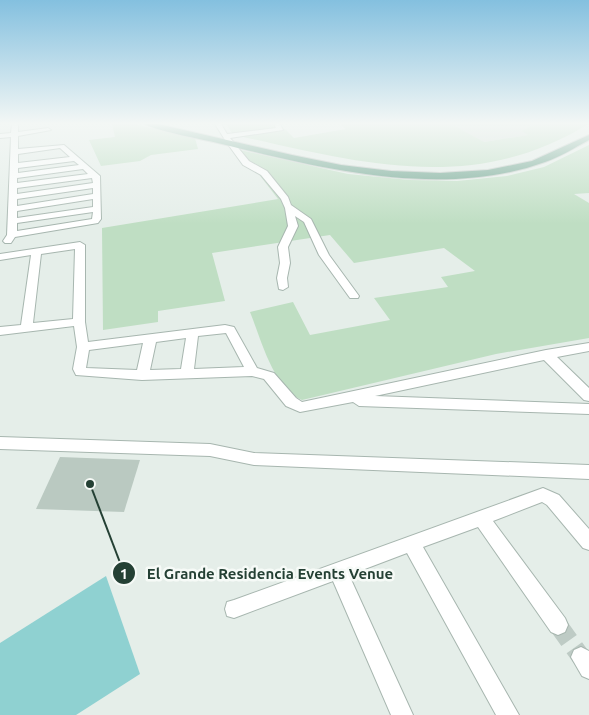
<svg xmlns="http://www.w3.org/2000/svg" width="589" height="715" font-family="Ubuntu,sans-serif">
<rect width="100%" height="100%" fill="#e5eee9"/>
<polygon fill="#d3ded7" points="451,124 535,124 523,131 529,135 483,142"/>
<g fill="#bfdec3">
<polygon points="112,124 133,124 195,138 198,149 151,155 140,161 101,166 89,140 115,137"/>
<polygon points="226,124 274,124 279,129 233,134"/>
<path d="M345,124H451L484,142L528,135L522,131L535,124H588C474,195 360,163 239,136L285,129L294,138L346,129L341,125Z"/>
<path d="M589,145V193L574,194L589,203V338L496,354L302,400C273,388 261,339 250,312L293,302L310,335L390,320L374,298L448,287L441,277L475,271L444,248L354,263L330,235L212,253L225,301L158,311V322L103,330L102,228L278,199L240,150L348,174L410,180L457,181L507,176L544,167Z"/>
</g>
<polygon fill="#8fd1d1" points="106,576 140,674 76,715 0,715 0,643"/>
<polygon fill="#bac9c1" points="60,457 140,460 124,512 36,509"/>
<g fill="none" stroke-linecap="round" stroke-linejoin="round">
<polyline stroke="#becbc5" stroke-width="19" stroke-dasharray="19 9" stroke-linecap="butt" points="558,625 581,657"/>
<g stroke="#a7b6af" stroke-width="2">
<g id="minor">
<path d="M12,124H18V132L48,128L51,130L18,136V149L64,145L100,176L101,219L98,223L15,237L11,243H5L3,241L7,235L11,137L0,138V134L11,133ZM60,148L70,157L18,163V154ZM74,161L79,165L18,173V168ZM83,169L88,174L17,183V178ZM92,178L93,183L17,194V188ZM93,188V194L17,206V199ZM93,199V207L17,218V211ZM93,212L92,219L17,231V223Z"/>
<polygon points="215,124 221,124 227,134 276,128 274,124 280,124 283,130 230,138 249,161 267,171 288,197 291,205 311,219 329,255 359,296 358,298 350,298 319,255 304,222 295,216 298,226 288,247 290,263 287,278 288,287 283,290 279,289 277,278 280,263 278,247 288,226 285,208 281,199 261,175 243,165 227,143"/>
<path d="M80,242L85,245V322L88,342L225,325L234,327L257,368L274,373L296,398L302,402L546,350L589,343V351L557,357L589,388V401L584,400L544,360L375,396L589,404V414L359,406L353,402L300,412L286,406L264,379L252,376L142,380L76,375L73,369L77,347L74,326L0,335V327L21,325L31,255L0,260V254ZM75,249L73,319L33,323L41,254ZM226,333L244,367L194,369L198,336ZM186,338L181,369L150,370L156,342ZM143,343L137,370L86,368L89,350Z"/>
<polygon points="0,437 210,444 254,453 589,465 589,479 254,465 210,456 0,449"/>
<polygon points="543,488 559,495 589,529 589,550 583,548 547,505 542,502 493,521 565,618 568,625 565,632 558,635 551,632 478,527 423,547 519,715 496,715 407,553 349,575 413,715 391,715 333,581 234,618 227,616 225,609 227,602 234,600"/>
<polygon points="581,647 589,651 589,679 582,676 571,657 574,650"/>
</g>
</g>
<g stroke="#c2cac6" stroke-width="2">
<path id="major" d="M145,124H158L292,155L341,165L391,171L440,173L488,170L532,161L589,135V140C574,148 560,157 545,162C443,199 323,169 222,144C207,140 155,131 145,124Z"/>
</g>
<use href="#minor" fill="#fff" fill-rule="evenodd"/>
<use href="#major" fill="#6ba28c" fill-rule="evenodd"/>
</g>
<linearGradient id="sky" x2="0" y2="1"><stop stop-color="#84c0df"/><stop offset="0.55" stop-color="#f3f7f5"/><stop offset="1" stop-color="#f3f7f5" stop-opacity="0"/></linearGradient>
<rect width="589" height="224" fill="url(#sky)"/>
<path fill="none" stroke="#244034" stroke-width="2" d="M90 484L124 573"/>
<g fill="#244034" stroke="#f6faf7" stroke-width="2">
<circle cx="90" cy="484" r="5"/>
<circle cx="124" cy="573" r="12"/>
</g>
<g font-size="15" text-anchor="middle" font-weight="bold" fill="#fff">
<text x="124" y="579">1</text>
</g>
<g font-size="15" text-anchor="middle" font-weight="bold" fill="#244034" stroke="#f6faf7" stroke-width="5" stroke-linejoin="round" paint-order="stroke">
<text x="270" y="579">El Grande Residencia Events Venue</text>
</g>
</svg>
